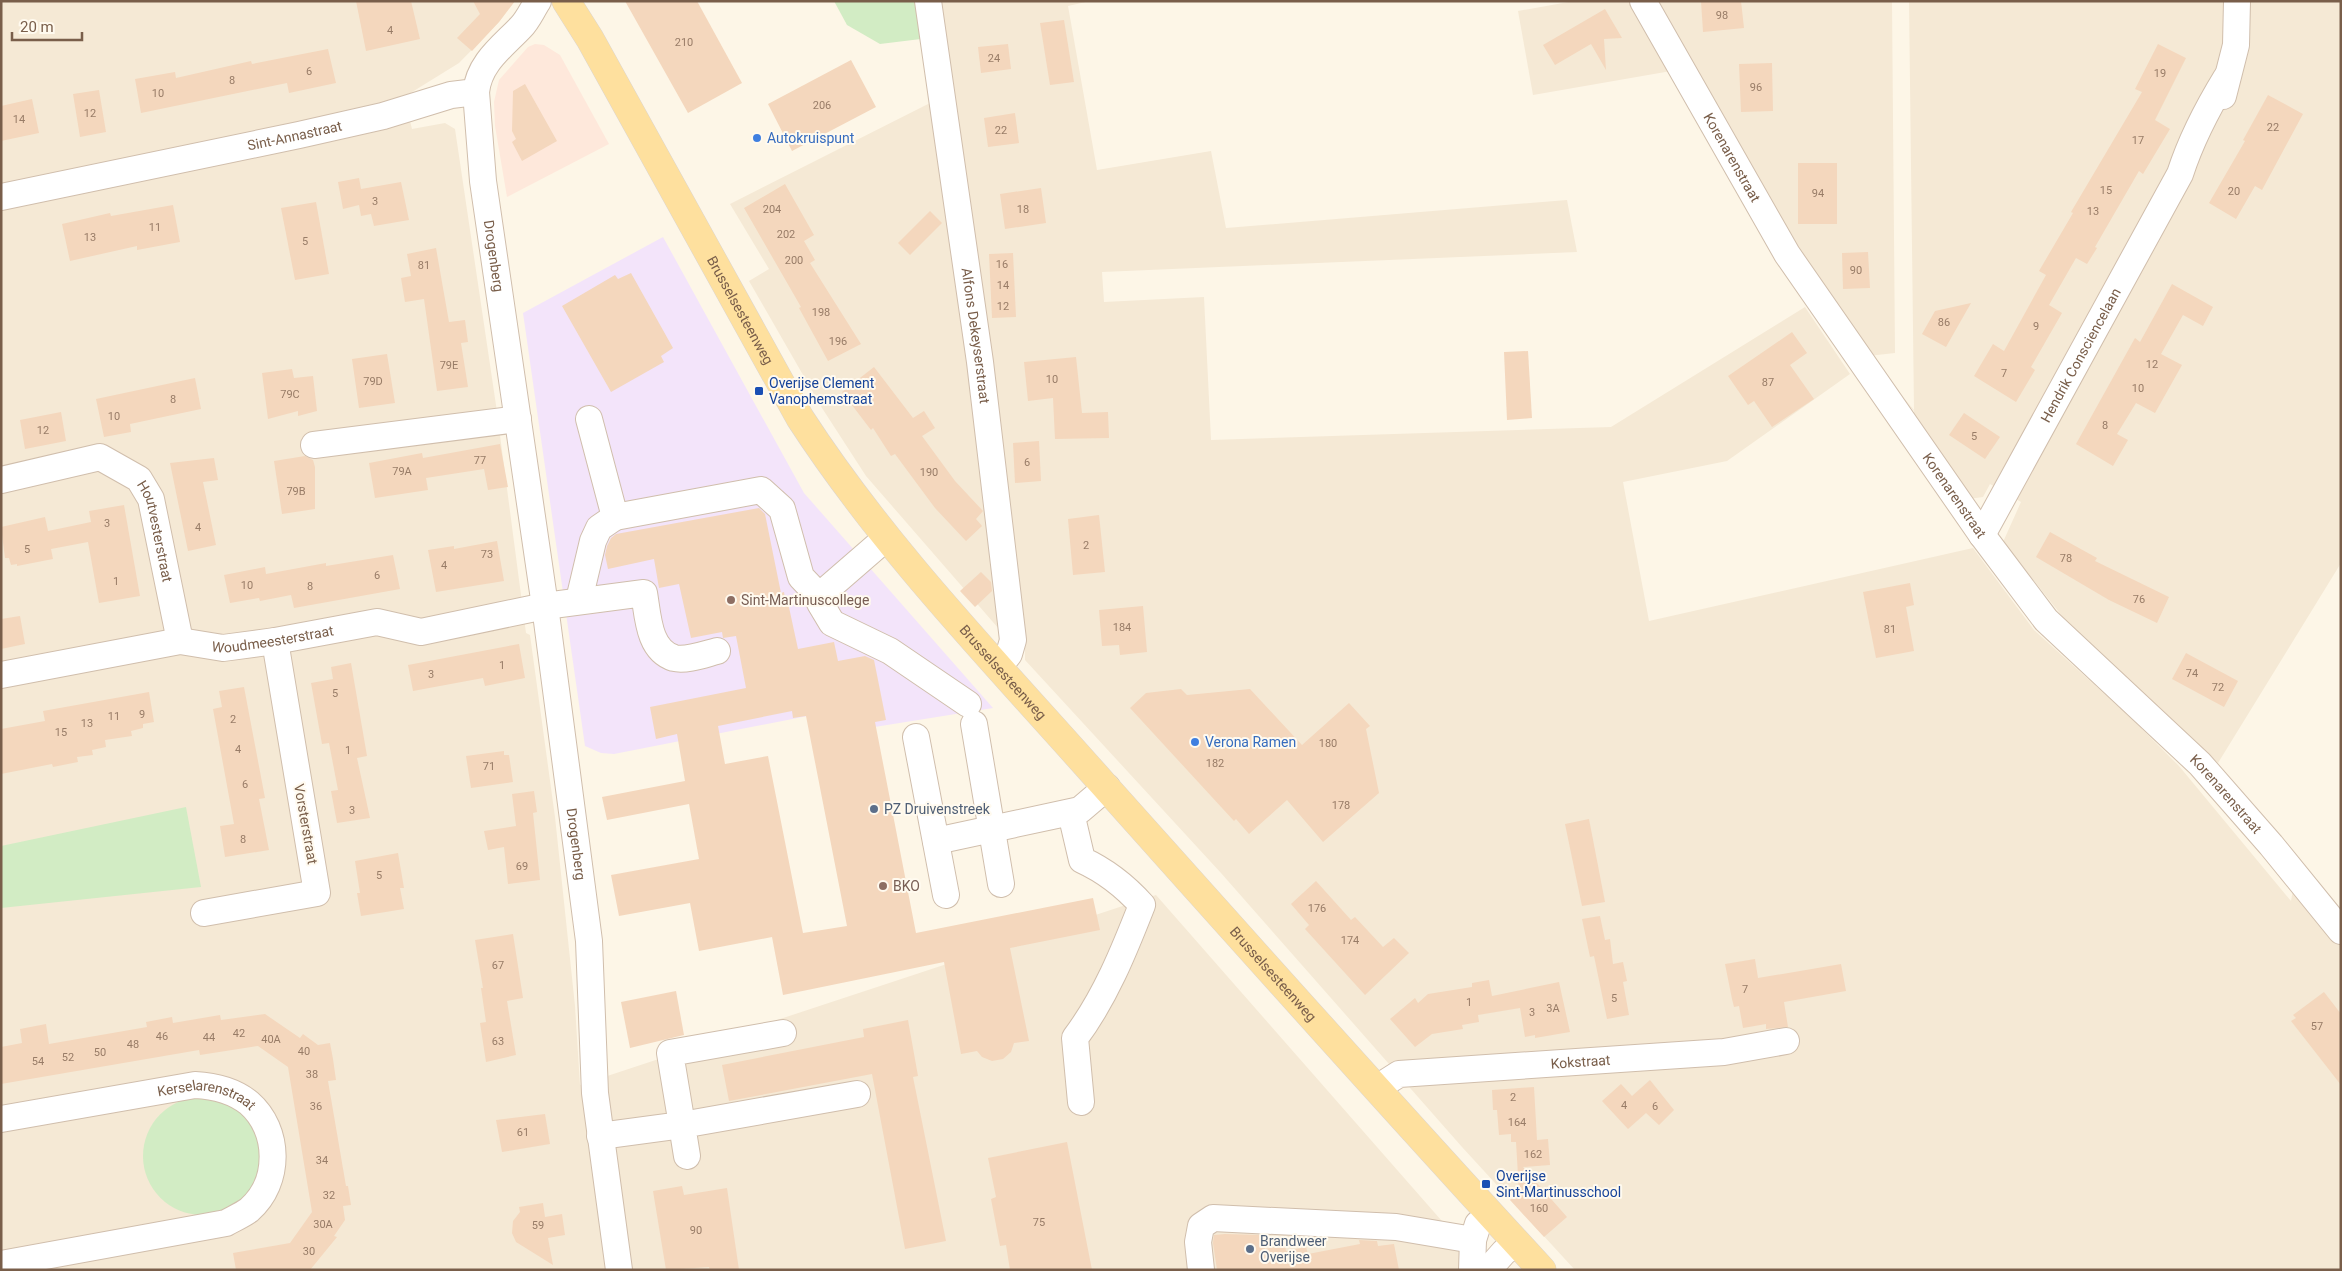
<svg xmlns="http://www.w3.org/2000/svg" width="2342" height="1271" font-family="Roboto,sans-serif">
<rect width="100%" height="100%" fill="#fdf6e7"/>
<g fill="#f5e9d5">
<polygon points="1,1 515,1 499,22 459,63 404,97 412,129 445,123 455,129 496,405 526,633 530,635 555,817 575,1006 580,1085 1156,895 1441,1220 1504,1270 1,1270"/>
<polygon points="939,1 1090,1 1068,6 1097,170 1211,151 1226,228 1567,200 1577,252 1102,272 1104,302 1204,297 1211,440 1611,427 1805,307 1850,374 1727,461 1623,482 1649,621 1973,548 2034,630 2131,718 2179,766 2291,901 2299,857 2341,929 2341,1270 1575,1270 1462,1147 1221,873 1025,660 1025,632 999,629 866,476 822,408 749,281 769,269 730,204 936,100"/>
<polygon points="1574,1 1632,1 1671,71 1533,95 1518,11"/>
<polygon points="1653,1 1892,1 1895,353 1868,356 1914,410 1909,1 2341,1 2341,563 2218,763 2070,626 2003,542 2021,502 1990,484 1983,497 1969,499 1914,422 1914,411 1867,356 1822,293"/>
</g>
<polygon fill="#fee8db" points="535,44 544,45 560,55 609,144 507,197 495,126 494,102 499,80 528,47"/>
<polygon fill="#f3e4fa" points="663,237 804,493 993,708 856,730 828,712 614,754 601,753 585,746 523,313"/>
<g fill="#d2ecc4">
<polygon points="834,1 924,1 929,38 880,44 847,25"/>
<polygon points="186,807 201,887 1,908 1,846"/>
<circle cx="202" cy="1156" r="59"/>
</g>
<g fill="#f4d7bd" fill-rule="evenodd">
<polygon points="356,1 411,1 420,39 366,51"/>
<polygon points="473,1 515,1 499,22 472,51 457,38 480,14"/>
<polygon points="625,1 697,1 742,83 688,113"/>
<polygon points="1701,1 1741,1 1744,28 1703,32"/>
<polygon points="1605,9 1622,38 1604,39 1606,70 1591,44 1555,65 1543,45"/>
<polygon points="1064,20 1074,82 1050,85 1040,23"/>
<polygon points="1008,44 1011,69 981,73 978,47"/>
<polygon points="2158,44 2186,58 2155,120 2170,129 2143,174 2139,171 2095,247 2097,248 2087,264 2076,258 2049,305 2062,313 2031,367 2035,370 2016,402 1974,376 1993,344 2004,351 2046,275 2039,271 2073,213 2071,212 2142,92 2135,89"/>
<polygon points="328,49 336,83 289,93 287,83 141,113 135,79 175,72 176,78 251,61 252,64"/>
<polygon points="851,60 876,107 792,151 768,104"/>
<polygon points="1772,63 1773,111 1741,112 1739,64"/>
<polygon points="525,84 557,141 522,161 512,142 516,139 512,131 513,91"/>
<polygon points="99,90 106,132 80,137 73,94"/>
<polygon points="2268,95 2303,114 2262,190 2255,186 2236,219 2209,203 2245,141 2243,140"/>
<polygon points="32,99 39,133 1,141 1,106"/>
<polygon points="1015,113 1019,143 988,147 984,118"/>
<rect x="1798" y="163" width="39" height="61"/>
<polygon points="359,178 361,189 401,182 409,220 374,226 371,214 361,216 359,205 343,209 338,182"/>
<polygon points="785,184 814,235 804,241 815,260 810,263 861,344 828,361 799,308 801,307 744,208"/>
<polygon points="1041,188 1046,223 1005,229 1000,194"/>
<polygon points="316,202 329,274 295,280 281,208"/>
<polygon points="173,205 180,242 137,250 137,246 70,261 62,224 110,213 111,216"/>
<polygon points="930,211 942,223 910,255 898,243"/>
<polygon points="436,248 449,322 465,320 468,342 461,343 468,387 437,391 424,299 405,302 401,278 411,276 407,254"/>
<polygon points="1868,252 1870,288 1843,289 1842,253"/>
<polygon points="1013,253 1016,317 992,318 989,254"/>
<polygon points="631,273 673,348 661,356 664,362 611,392 562,306 615,275 618,279"/>
<polygon points="2172,284 2213,307 2203,326 2183,315 2161,354 2182,365 2155,413 2136,403 2117,434 2128,440 2113,466 2076,444 2135,338 2140,342"/>
<polygon points="1971,303 1946,347 1922,334 1935,311"/>
<polygon points="1792,332 1807,353 1790,365 1814,399 1772,427 1754,401 1748,405 1728,376"/>
<polygon points="1528,351 1532,418 1507,420 1504,352"/>
<polygon points="387,354 395,403 359,408 352,359"/>
<polygon points="1076,357 1082,413 1108,412 1109,438 1055,439 1053,398 1028,401 1024,362"/>
<polygon points="874,367 913,418 924,411 935,428 922,436 955,481 983,511 976,519 982,526 966,541 935,508 895,454 891,456 873,428 871,430 842,392"/>
<polygon points="292,369 294,378 313,376 317,411 298,416 298,411 268,419 262,373"/>
<polygon points="195,378 201,409 130,424 131,432 104,437 96,399"/>
<polygon points="61,412 66,441 25,449 20,420"/>
<polygon points="1964,413 2000,437 1985,459 1949,435"/>
<polygon points="1039,441 1041,481 1015,483 1013,443"/>
<polygon points="500,444 508,487 488,490 484,469 426,478 428,490 375,498 369,463 422,453 423,458"/>
<polygon points="305,456 313,460 315,467 315,509 282,514 274,461"/>
<polygon points="214,458 218,480 203,482 216,545 188,551 170,463"/>
<polygon points="124,505 140,596 99,603 88,542 51,549 53,559 17,566 17,564 11,565 9,558 5,558 1,527 45,517 48,531 91,522 89,511"/>
<path d="M759,508L765,514L781,593L784,592L785,599L787,598L798,649L834,642L838,661L865,656L874,660L886,720L875,722L916,933L1093,898L1100,930L1010,948L1029,1041L1014,1043L1011,1052L1003,1059L992,1061L982,1057L977,1051L961,1054L944,962L783,995L772,937L699,951L690,903L619,916L611,875L699,859L689,804L607,820L602,797L685,781L677,734L656,739L650,707L746,688L736,636L723,638L722,632L691,638L679,584L659,588L654,559L608,569L605,555L607,546L611,538L616,534ZM792,711L793,718L806,716L847,926L803,933L768,756L725,764L718,726Z"/>
<polygon points="1099,515 1105,572 1073,575 1068,519"/>
<polygon points="2050,532 2097,558 2095,561 2169,597 2157,623 2109,600 2036,557"/>
<polygon points="497,541 504,581 436,592 428,550 454,546 454,549"/>
<polygon points="393,555 400,589 294,608 291,595 260,601 259,598 230,603 224,575 265,567 266,574 326,563 326,566"/>
<polygon points="981,572 991,582 992,591 975,607 960,591"/>
<polygon points="1910,583 1914,605 1906,607 1914,651 1876,658 1863,592"/>
<polygon points="1143,606 1147,652 1120,655 1119,645 1102,646 1099,610"/>
<polygon points="20,616 25,644 1,649 1,619"/>
<polygon points="519,644 525,678 485,686 483,678 413,691 408,665"/>
<polygon points="2186,653 2238,681 2224,707 2172,679"/>
<polygon points="351,663 367,756 357,758 370,818 337,823 331,791 338,790 329,743 322,744 311,683 333,679 331,667"/>
<polygon points="244,687 265,798 259,799 269,850 225,857 220,826 234,824 213,709 222,707 219,691"/>
<polygon points="1181,689 1187,695 1250,689 1302,745 1349,703 1370,726 1366,729 1379,793 1323,842 1287,800 1249,834 1236,819 1234,821 1130,708 1146,693"/>
<polygon points="149,692 154,722 143,724 143,728 131,731 132,736 105,740 106,747 92,750 93,755 77,757 78,762 53,767 52,764 1,774 1,729 45,721 43,711"/>
<polygon points="504,751 504,755 509,755 513,782 471,788 466,756"/>
<polygon points="534,791 537,812 533,813 540,880 508,884 504,847 488,850 484,831 516,826 512,794"/>
<polygon points="1589,819 1605,902 1582,906 1565,824"/>
<polygon points="398,853 404,888 400,888 404,909 361,916 357,893 360,893 355,861"/>
<polygon points="1316,881 1351,920 1355,917 1383,947 1394,938 1409,953 1365,995 1305,929 1309,925 1291,904"/>
<polygon points="1600,916 1605,940 1610,939 1613,964 1623,962 1627,981 1623,982 1629,1015 1607,1019 1594,956 1590,957 1582,919"/>
<polygon points="513,934 523,998 507,1001 516,1055 486,1062 480,1023 486,1022 481,988 483,988 475,940"/>
<polygon points="1755,959 1758,978 1841,964 1846,991 1784,1002 1788,1027 1766,1029 1766,1024 1743,1028 1739,1006 1734,1007 1732,999 1725,964"/>
<polygon points="1489,980 1492,996 1559,982 1570,1032 1535,1038 1535,1035 1525,1037 1520,1008 1478,1015 1479,1022 1462,1025 1463,1029 1432,1034 1415,1047 1390,1019 1415,998 1418,1003 1428,994 1472,987 1472,983"/>
<polygon points="676,991 684,1035 630,1048 621,1002"/>
<polygon points="2324,992 2341,1014 2341,1085 2291,1021 2296,1018 2293,1015"/>
<polygon points="265,1014 300,1038 303,1034 318,1045 330,1043 333,1059 336,1080 328,1081 346,1186 348,1186 351,1205 343,1206 345,1220 334,1236 337,1237 310,1270 236,1270 233,1253 290,1243 312,1212 288,1067 258,1046 200,1055 199,1050 1,1084 1,1047 22,1043 20,1029 46,1024 49,1044 147,1027 146,1022 172,1017 173,1023 220,1015 221,1020"/>
<polygon points="908,1020 918,1076 913,1077 946,1241 905,1249 872,1074 729,1101 722,1065 864,1037 863,1029"/>
<polygon points="1650,1080 1674,1110 1659,1125 1646,1113 1628,1129 1602,1101 1621,1084 1632,1096"/>
<polygon points="1534,1087 1537,1140 1548,1139 1550,1165 1523,1167 1567,1217 1544,1237 1510,1200 1519,1192 1516,1142 1511,1142 1511,1134 1499,1135 1497,1110 1493,1110 1492,1090"/>
<polygon points="545,1114 550,1144 502,1152 496,1120"/>
<polygon points="1067,1142 1092,1270 1010,1270 1006,1245 1000,1246 991,1199 996,1197 988,1158"/>
<polygon points="682,1186 684,1195 727,1188 739,1270 710,1270 709,1267 666,1270 653,1191"/>
<polygon points="543,1203 545,1217 562,1214 565,1235 548,1238 553,1265 516,1242 512,1233 513,1221 520,1212 519,1207"/>
<polygon points="1225,1234 1262,1235 1265,1249 1285,1245 1286,1251 1306,1247 1308,1254 1360,1244 1359,1240 1377,1241 1378,1246 1394,1244 1399,1270 1217,1270 1213,1243 1214,1235"/>
</g>
<g fill="none" stroke-linecap="round" stroke-linejoin="round">
<g stroke="#d0beac" stroke-width="28">
<g id="minor">
<path id="s1" d="M928,1L980,362L1013,640L1009,654L999,667"/>
<path id="s2" d="M1643,1L1787,254L1982,535L2046,620L2200,764L2271,845L2341,931"/>
<path id="s3" d="M476,92L483,181L545,606L589,941L595,1093L619,1270"/>
<polyline points="2223,96 2236,45 2237,1"/>
<path id="s4" d="M1,197L299,135L383,116L451,95L476,92C479,63 502,47 521,27C528,20 532,10 538,1"/>
<polyline points="589,419 615,517 761,490 782,509 801,577 822,599"/>
<polyline points="314,445 518,419"/>
<path id="s5" d="M1,480L100,457L139,479L151,499L180,641"/>
<path id="s6" d="M1982,535L2180,174C2191,140 2207,109 2226,78"/>
<polyline points="886,538 826,590 820,603 832,623 890,651 968,704"/>
<polyline points="579,600 593,541 599,528 615,517"/>
<path id="s7" d="M1,675L180,641L223,648L275,641L377,622L421,632L545,606L644,593C648,615 648,650 674,658C686,661 705,654 717,651"/>
<polyline points="974,724 1001,884"/>
<polyline points="916,737 946,895"/>
<path d="M1071,813L1082,860C1106,871 1124,885 1142,905C1124,951 1105,998 1075,1038L1081,1102"/>
<polyline points="936,841 1080,810 1107,787"/>
<polyline points="204,913 317,893 275,641"/>
<path id="s8" d="M1377,1088L1399,1074L1724,1052L1786,1041"/>
<path id="s9" d="M1,1119L195,1085C214,1086 233,1090 249,1103C280,1130 281,1182 249,1210C242,1215 233,1219 226,1223L1,1264"/>
<polyline points="600,1136 682,1125 670,1053 783,1033"/>
<polyline points="687,1156 682,1125 857,1094"/>
<polyline points="1201,1270 1198,1242 1201,1226 1213,1218 1396,1227 1473,1240"/>
<polyline points="1472,1270 1473,1240 1478,1224"/>
<polyline points="1488,1270 1504,1252 1517,1243"/>
</g>
</g>
<g stroke="#dcd5d0" stroke-width="29">
<g id="major">
<path id="s10" d="M566,1L590,39L800,418C887,552 999,666 1104,785C1249,947 1394,1110 1542,1270"/>
</g>
</g>
<use href="#minor" stroke="#fff" stroke-width="26"/>
<use href="#major" stroke="#fee09e" stroke-width="28"/>
</g>
<g fill="#3f7fe0" stroke="#fffaef" stroke-width="2">
<circle cx="757" cy="138" r="5"/>
<circle cx="1195" cy="742" r="5"/>
</g>
<g fill="#1a4fb4" stroke="#fffaef" stroke-width="2">
<rect x="754" y="386" width="10" height="10" rx="2.5"/>
<rect x="1481" y="1179" width="10" height="10" rx="2.5"/>
</g>
<g fill="#8d6e63" stroke="#fffaef" stroke-width="2">
<circle cx="731" cy="600" r="5"/>
<circle cx="883" cy="886" r="5"/>
</g>
<g fill="#5c6f8a" stroke="#fffaef" stroke-width="2">
<circle cx="874" cy="809" r="5"/>
<circle cx="1250" cy="1249" r="5"/>
</g>
<g text-anchor="middle" dominant-baseline="central" stroke-width="4" stroke-linejoin="round" paint-order="stroke">
<g font-size="11" fill="#987c67">
<text x="1722" y="15">98</text>
<text x="390" y="30">4</text>
<text x="684" y="42">210</text>
<text x="994" y="58">24</text>
<text x="309" y="71">6</text>
<text x="2160" y="73">19</text>
<text x="232" y="80">8</text>
<text x="1756" y="87">96</text>
<text x="158" y="93">10</text>
<text x="822" y="105">206</text>
<text x="90" y="113">12</text>
<text x="19" y="119">14</text>
<text x="2273" y="127">22</text>
<text x="1001" y="130">22</text>
<text x="2138" y="140">17</text>
<text x="2106" y="190">15</text>
<text x="2234" y="191">20</text>
<text x="1818" y="193">94</text>
<text x="375" y="201">3</text>
<text x="772" y="209">204</text>
<text x="1023" y="209">18</text>
<text x="2093" y="211">13</text>
<text x="155" y="227">11</text>
<text x="786" y="234">202</text>
<text x="90" y="237">13</text>
<text x="305" y="241">5</text>
<text x="794" y="260">200</text>
<text x="1002" y="264">16</text>
<text x="424" y="265">81</text>
<text x="1856" y="270">90</text>
<text x="1003" y="285">14</text>
<text x="1003" y="306">12</text>
<text x="821" y="312">198</text>
<text x="1944" y="322">86</text>
<text x="2036" y="326">9</text>
<text x="838" y="341">196</text>
<text x="2152" y="364">12</text>
<text x="449" y="365">79E</text>
<text x="2004" y="373">7</text>
<text x="1052" y="379">10</text>
<text x="373" y="381">79D</text>
<text x="1768" y="382">87</text>
<text x="2138" y="388">10</text>
<text x="290" y="394">79C</text>
<text x="173" y="399">8</text>
<text x="114" y="416">10</text>
<text x="2105" y="425">8</text>
<text x="43" y="430">12</text>
<text x="1974" y="436">5</text>
<text x="480" y="460">77</text>
<text x="1027" y="462">6</text>
<text x="402" y="471">79A</text>
<text x="929" y="472">190</text>
<text x="296" y="491">79B</text>
<text x="107" y="523">3</text>
<text x="198" y="527">4</text>
<text x="1086" y="545">2</text>
<text x="27" y="549">5</text>
<text x="487" y="554">73</text>
<text x="2066" y="558">78</text>
<text x="444" y="565">4</text>
<text x="377" y="575">6</text>
<text x="116" y="581">1</text>
<text x="247" y="585">10</text>
<text x="310" y="586">8</text>
<text x="2139" y="599">76</text>
<text x="1122" y="627">184</text>
<text x="1890" y="629">81</text>
<text x="502" y="665">1</text>
<text x="2192" y="673">74</text>
<text x="431" y="674">3</text>
<text x="2218" y="687">72</text>
<text x="335" y="693">5</text>
<text x="142" y="714">9</text>
<text x="114" y="716">11</text>
<text x="233" y="719">2</text>
<text x="87" y="723">13</text>
<text x="61" y="732">15</text>
<text x="1328" y="743">180</text>
<text x="238" y="749">4</text>
<text x="348" y="750">1</text>
<text x="1215" y="763">182</text>
<text x="489" y="766">71</text>
<text x="245" y="784">6</text>
<text x="1341" y="805">178</text>
<text x="352" y="810">3</text>
<text x="243" y="839">8</text>
<text x="522" y="866">69</text>
<text x="379" y="875">5</text>
<text x="1317" y="908">176</text>
<text x="1350" y="940">174</text>
<text x="498" y="965">67</text>
<text x="1745" y="989">7</text>
<text x="1614" y="998">5</text>
<text x="1469" y="1002">1</text>
<text x="1553" y="1008">3A</text>
<text x="1532" y="1012">3</text>
<text x="2317" y="1026">57</text>
<text x="239" y="1033">42</text>
<text x="162" y="1036">46</text>
<text x="209" y="1037">44</text>
<text x="271" y="1039">40A</text>
<text x="498" y="1041">63</text>
<text x="133" y="1044">48</text>
<text x="304" y="1051">40</text>
<text x="100" y="1052">50</text>
<text x="68" y="1057">52</text>
<text x="38" y="1061">54</text>
<text x="312" y="1074">38</text>
<text x="1513" y="1097">2</text>
<text x="1624" y="1105">4</text>
<text x="316" y="1106">36</text>
<text x="1655" y="1106">6</text>
<text x="1517" y="1122">164</text>
<text x="523" y="1132">61</text>
<text x="1533" y="1154">162</text>
<text x="322" y="1160">34</text>
<text x="329" y="1195">32</text>
<text x="1539" y="1208">160</text>
<text x="1039" y="1222">75</text>
<text x="323" y="1224">30A</text>
<text x="538" y="1225">59</text>
<text x="696" y="1230">90</text>
<text x="309" y="1251">30</text>
</g>
<g font-size="14" fill="#795e4a" stroke="#fffaef">
<text stroke="none"><textPath href="#s4" startOffset="300">Sint-Annastraat</textPath></text>
<text stroke="none"><textPath href="#s2" startOffset="180">Korenarenstraat</textPath></text>
<text stroke="none"><textPath href="#s3" startOffset="165">Drogenberg</textPath></text>
<text stroke="none"><textPath href="#s10" startOffset="355">Brusselsesteenweg</textPath></text>
<text stroke="none"><textPath href="#s1" startOffset="338">Alfons Dekeyserstraat</textPath></text>
<text stroke="none"><textPath href="#s6" startOffset="205">Hendrik Consciencelaan</textPath></text>
<text stroke="none"><textPath href="#s2" startOffset="585">Korenarenstraat</textPath></text>
<text stroke="none"><textPath href="#s5" startOffset="202">Houtvesterstraat</textPath></text>
<text stroke="none"><textPath href="#s7" startOffset="276">Woudmeesterstraat</textPath></text>
<text stroke="none"><textPath href="#s10" startOffset="804">Brusselsesteenweg</textPath></text>
<text stroke="none"><textPath href="#s2" startOffset="990">Korenarenstraat</textPath></text>
<text transform="translate(306 824) rotate(80)">Vorsterstraat</text>
<text stroke="none"><textPath href="#s3" startOffset="759">Drogenberg</textPath></text>
<text stroke="none"><textPath href="#s10" startOffset="1209">Brusselsesteenweg</textPath></text>
<text stroke="none"><textPath href="#s8" startOffset="208">Kokstraat</textPath></text>
<text stroke="none"><textPath href="#s9" startOffset="210">Kerselarenstraat</textPath></text>
</g>
<g font-size="14" fill="#366cbe" stroke="#fffaef" text-anchor="start">
<text x="767" y="138">Autokruispunt</text>
<text x="1205" y="742">Verona Ramen</text>
</g>
<g font-size="14" fill="#164399" stroke="#fffaef" text-anchor="start">
<text x="769" y="383">Overijse Clement<tspan x="769" dy="16">Vanophemstraat</tspan></text>
<text x="1496" y="1176">Overijse<tspan x="1496" dy="16">Sint-Martinusschool</tspan></text>
</g>
<g font-size="14" fill="#785e54" stroke="#fffaef" text-anchor="start">
<text x="741" y="600">Sint-Martinuscollege</text>
<text x="893" y="886">BKO</text>
</g>
<g font-size="14" fill="#4e5e75" stroke="#fffaef" text-anchor="start">
<text x="884" y="809">PZ Druivenstreek</text>
<text x="1260" y="1241">Brandweer<tspan x="1260" dy="16">Overijse</tspan></text>
</g>
</g>
<rect width="2342" height="1271" fill="none" stroke="#795e4a" stroke-width="5"/>
<path d="M12 32v8h70v-8" fill="none" stroke="#795e4a" stroke-width="2.5"/>
<text x="20" y="32" font-size="15" fill="#795e4a" stroke="#fffaef" stroke-width="4" paint-order="stroke">20 m</text>
</svg>
